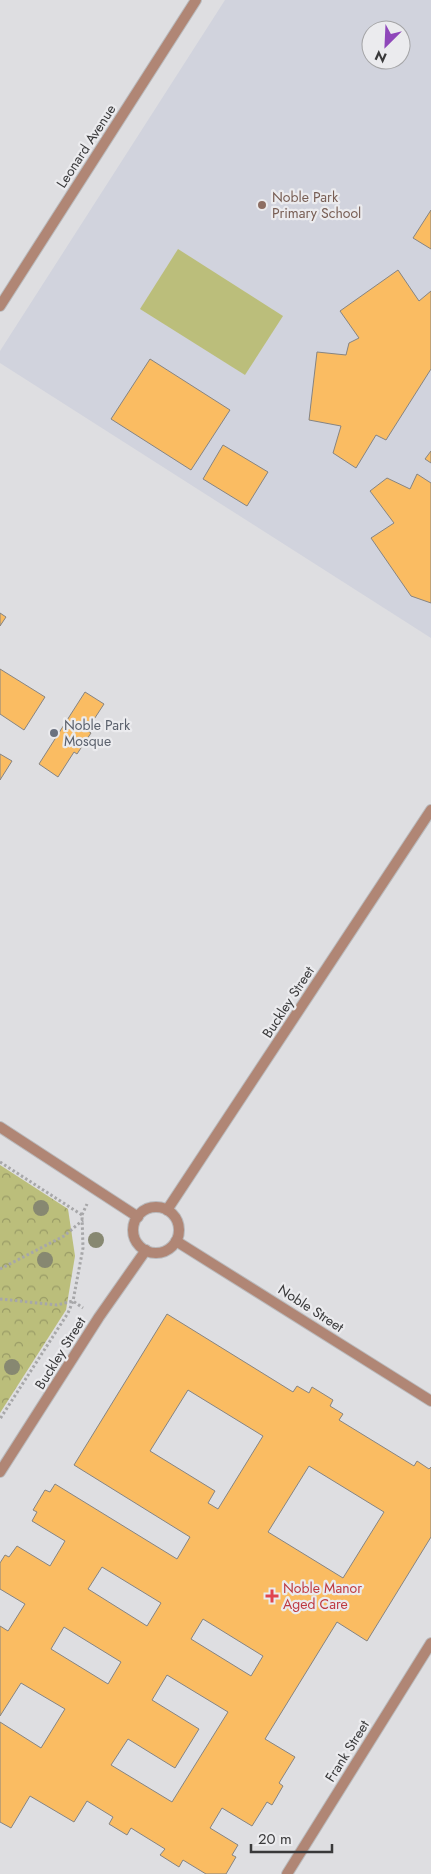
<svg xmlns="http://www.w3.org/2000/svg" width="431" height="1874" font-family="Jost,sans-serif">
<defs>
<pattern id="park-crowns" width="20" height="18" patternUnits="userSpaceOnUse" patternTransform="scale(1.25)"><rect width="20" height="18" fill="#bbbe7b"/><path d="M2 6a3 3 0 1 1 6 0M12 15a3 3 0 1 1 6 0" fill="none" stroke="#999b66"/></pattern>
</defs>
<rect width="100%" height="100%" fill="#dedee1"/>
<path fill="#d1d3dd" fill-rule="evenodd" d="M225,0H431V638L0,363V351ZM371,30H401V60H371Z"/>
<polygon fill="url(#park-crowns)" points="0,1165 68,1209 75,1256 66,1310 0,1413"/>
<polygon fill="#bbbe7b" points="178,249 283,316 245,375 140,309"/>
<g fill="#fabc62" stroke="#868482" fill-rule="evenodd">
<polygon points="431,210 431,249 413,238"/>
<polygon points="398,270 419,301 431,291 431,369 386,440 376,435 356,468 333,453 341,426 309,420 317,352 346,355 349,343 359,338 340,311"/>
<polygon points="150,359 230,410 191,470 111,419"/>
<polygon points="223,445 268,472 247,506 203,479"/>
<polygon points="431,451 431,463 425,459"/>
<polygon points="417,474 431,483 431,603 411,596 371,538 394,523 370,491 387,478 410,489"/>
<polygon points="0,613 6,617 0,626"/>
<polygon points="0,669 45,697 24,730 0,714"/>
<polygon points="85,692 104,704 87,730 91,733 77,754 74,752 58,777 39,764"/>
<polygon points="0,754 12,761 0,780"/>
<path d="M167,1314L293,1392L297,1386L309,1393L312,1387L333,1400L330,1406L343,1414L339,1420L414,1466L417,1461L429,1469L431,1467V1537L367,1641L337,1622L265,1739L295,1757L279,1783L283,1786L272,1805L267,1802L252,1826L222,1808L210,1828L238,1845L232,1855L236,1857L226,1874H206L183,1860L179,1867L160,1855L165,1849L131,1828L127,1835L109,1824L113,1817L87,1801L74,1822L30,1796L11,1828L0,1822V1722L41,1748L65,1709L21,1683L0,1716V1626L8,1631L25,1604L0,1589V1563L5,1555L9,1557L17,1546L50,1566L65,1541L32,1521L37,1512L33,1510L45,1490L50,1492L55,1484L177,1559L190,1537L74,1465ZM188,1390L263,1436L218,1509L208,1503L215,1491L150,1451ZM309,1466L384,1512L343,1578L268,1532ZM102,1567L161,1603L147,1626L88,1589ZM203,1619L263,1656L251,1676L191,1639ZM64,1627L121,1662L108,1684L51,1649ZM167,1675L228,1712L172,1802L111,1765L128,1739L175,1768L199,1729L152,1700Z"/>
</g>
<g fill="none" stroke-linecap="round" stroke-linejoin="round">
<g stroke="#bababc" stroke-width="12">
<g id="street">
<polyline points="0,306 196,0"/>
<polyline points="0,1127 138,1217"/>
<circle cx="156" cy="1230" r="23"/>
<polyline points="167,1210 431,810"/>
<polyline points="176,1241 431,1401"/>
<polyline points="0,1472 99,1317 146,1250"/>
<polyline points="287,1874 431,1643"/>
</g>
</g>
<g stroke="#a7a7a9" stroke-width="3" stroke-dasharray="2.5 2.5" stroke-linecap="butt">
<polyline points="0,1162 82,1215 83,1248 73,1301 68,1313 0,1419"/>
<polyline points="82,1215 87,1204"/>
<polyline points="0,1269 64,1236 83,1220"/>
<polyline points="0,1299 57,1305 73,1301 83,1308"/>
</g>
<use href="#street" stroke="#b08675" stroke-width="10"/>
</g>
<g fill="#878871">
<circle cx="41" cy="1208" r="8"/>
<circle cx="96" cy="1240" r="8"/>
<circle cx="45" cy="1260" r="8"/>
<circle cx="12" cy="1367" r="8"/>
</g>
<circle fill="#8d6e63" stroke="#ebebee" stroke-width="2" cx="262" cy="205" r="5"/>
<circle fill="#6b7280" stroke="#ebebee" stroke-width="2" cx="54" cy="733" r="5"/>
<path fill="#e0444e" stroke="#ebebee" stroke-width="2" d="M269.5 1588.5h5v5h5v5h-5v5h-5v-5h-5v-5h5z"/>
<g text-anchor="middle" dominant-baseline="central" stroke-width="4.5" stroke-linejoin="round" paint-order="stroke">
<g font-size="14" fill="#39393a" stroke="#ebebee">
<text transform="translate(86 146) rotate(-57)">Leonard Avenue</text>
<text transform="translate(288 1002) rotate(-57)">Buckley Street</text>
<text transform="translate(311 1308) rotate(33)">Noble Street</text>
<text transform="translate(60 1353) rotate(-58)">Buckley Street</text>
<text transform="translate(347 1751) rotate(-58)">Frank Street</text>
</g>
<g font-size="14" fill="#785e54" stroke="#ebebee" text-anchor="start">
<text x="272" y="197">Noble Park<tspan x="272" dy="16">Primary School</tspan></text>
</g>
<g font-size="14" fill="#5b616d" stroke="#ebebee" text-anchor="start">
<text x="64" y="725">Noble Park<tspan x="64" dy="16">Mosque</tspan></text>
</g>
<g font-size="14" fill="#be3a42" stroke="#ebebee" text-anchor="start">
<text x="283" y="1588">Noble Manor<tspan x="283" dy="16">Aged Care</tspan></text>
</g>
</g>
<g transform="translate(386 45) rotate(204)"><circle r="24" fill="#ebebee" stroke="#a4a4a6"/>
<path d="M0-4L9 19L0 12L-9 19Z" fill="#8f47ba"/>
<text y="-8" font-size="14" font-weight="bold" text-anchor="middle" fill="#39393a">N</text>
</g>
<path d="M251 1844v8h81v-8" fill="none" stroke="#39393a" stroke-width="2.5"/>
<text x="258" y="1844" font-size="15" fill="#39393a" stroke="#ebebee" stroke-width="4" paint-order="stroke">20 m</text>
</svg>
